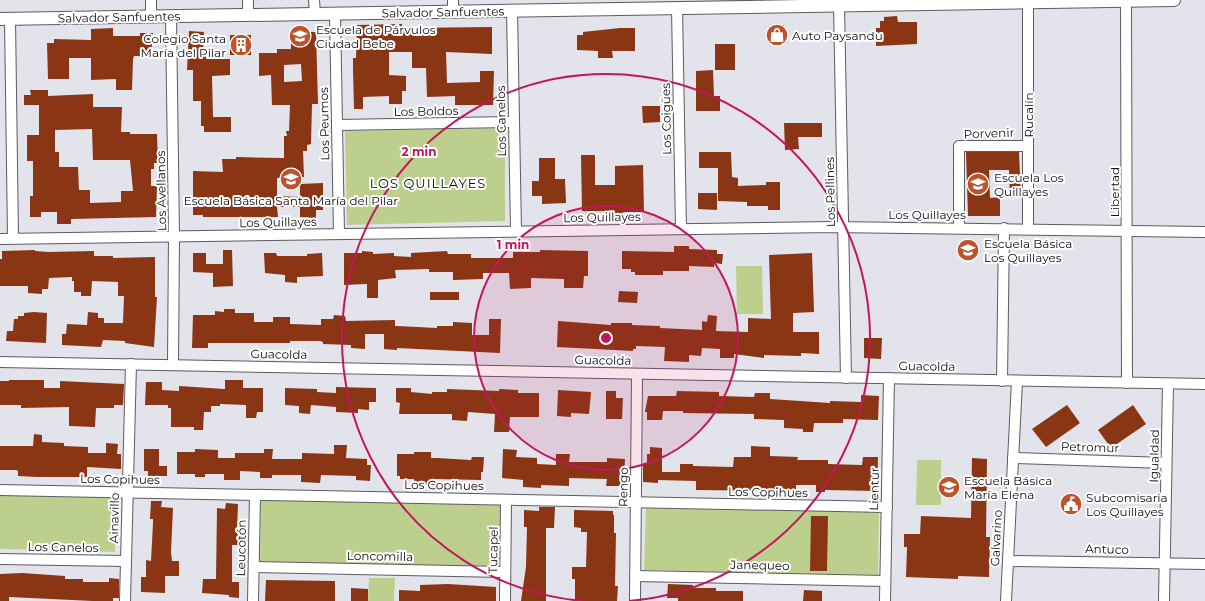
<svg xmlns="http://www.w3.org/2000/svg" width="1205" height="601" font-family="Montserrat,sans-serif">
<rect width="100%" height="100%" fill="#e3e3ec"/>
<g fill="#bdcf8d">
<polygon points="505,128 505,221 347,225 345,131"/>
<polygon points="736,266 762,266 763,314 737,314"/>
<polygon points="917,460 941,460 941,505 916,505"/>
<polygon points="0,494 116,497 115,552 0,549"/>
<polygon points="261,500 505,504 503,566 260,563"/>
<polygon points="646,507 879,512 878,575 644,570"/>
<polygon points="369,578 395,578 394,601 368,601"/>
</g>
<g fill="#8a3514" fill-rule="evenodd">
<polygon points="897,16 898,22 917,22 917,44 876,46 876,28 880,28 880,21 884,21 884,17"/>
<polygon points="402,24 402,28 492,27 492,54 446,52 447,83 480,82 480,71 494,71 493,105 455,105 455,96 427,97 426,68 412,68 412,52 389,52 389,75 406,76 406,91 402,91 402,104 389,104 389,96 363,97 363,109 354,109 353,70 353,58 356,58 357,25"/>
<polygon points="784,25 786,43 770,44 768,27"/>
<polygon points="113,28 113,36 140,36 140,33 153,33 151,56 134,56 133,59 132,90 116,90 116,79 91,80 91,58 69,58 69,79 48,79 47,43 54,43 54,39 91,40 91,29"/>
<polygon points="620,28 635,28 635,51 612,51 613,58 598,58 598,51 577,50 577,35 583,35 583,32"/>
<polygon points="189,31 204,32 203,50 206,50 206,59 230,59 230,75 212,76 213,117 231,117 231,132 204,132 204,126 201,126 201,101 193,101 193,70 187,70"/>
<path d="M299,32H316L318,104H312L311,144L307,145V151H303L304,177L277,178V196L300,197V184L323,183V210H316V218L300,217V207H277L278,217H203V215H193V171L223,172L222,159H236V157L284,158V136H287L286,131H289L290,105H272L271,75L259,76V53H277V49H291V35H299ZM301,64L302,81L284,82V65Z"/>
<rect x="230" y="35" width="21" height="20"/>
<rect x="715" y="44" width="20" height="26"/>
<polygon points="713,70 714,96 720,96 720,111 696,111 696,71"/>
<path d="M30,90H48V96L93,94V107H122L121,132H130V134H157L158,163H154V169H151V186H157L156,217L71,219V224H57V212H41V217H30V196H33V161H27V135H39V105H24V95H31ZM92,129L93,160H130L133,191H121V202L90,203V190H79L78,167H59V152H55V130Z"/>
<polygon points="642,106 660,106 660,122 643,123"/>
<polygon points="784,123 822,123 822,137 798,137 799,149 785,150"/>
<polygon points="699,152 731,152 732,177 738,178 738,186 766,185 766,182 780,182 780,210 768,210 768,206 747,206 747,202 718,201 718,168 699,168"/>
<polygon points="966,152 1019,152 1021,198 1010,198 1009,170 989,170 990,198 1000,197 1000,216 968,216"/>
<polygon points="581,155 595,155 595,185 615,185 615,166 643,165 644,212 623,212 623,217 610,217 610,211 582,211"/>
<polygon points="539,158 555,158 555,179 565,179 566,203 542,204 542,196 532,196 532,181 539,181"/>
<polygon points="698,193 717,193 717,210 698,209"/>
<polygon points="674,246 689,246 689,249 717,250 717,254 723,254 722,264 714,263 714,267 689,266 689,271 663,271 663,275 635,275 635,272 631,272 631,269 622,269 622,251 674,252"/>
<polygon points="35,250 35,251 49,252 94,251 94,256 113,256 113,258 155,257 155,297 157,297 154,347 125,343 125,341 103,340 101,347 62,345 62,334 66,334 67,324 87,325 88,312 98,313 98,318 104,318 104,323 123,323 124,296 118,296 118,282 92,281 91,296 81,296 81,292 74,292 74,281 72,281 72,277 49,278 48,289 42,289 42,294 28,293 28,286 0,286 0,259 2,259 2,251"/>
<polygon points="223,250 232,250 233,286 213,287 213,273 193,272 193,253 206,253 206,264 223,264"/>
<polygon points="540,250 588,251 588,276 584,276 583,288 564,288 564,279 531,278 531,288 510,289 509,273 483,273 483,279 453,280 453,272 429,272 429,269 395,270 396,278 378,280 378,298 367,298 367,284 344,285 344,253 362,253 362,251 373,252 373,254 394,253 394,256 411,257 411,253 447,251 448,254 471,254 471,258 513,258 513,252 540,252"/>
<polygon points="264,253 276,253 277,256 307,256 307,254 322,253 323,276 297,277 297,283 285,282 285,275 265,273"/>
<polygon points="812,253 814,312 793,313 793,332 819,332 819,354 801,353 801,356 764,355 764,358 734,354 734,358 720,358 720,349 702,348 701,356 689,355 689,362 664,361 665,347 636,346 636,349 633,349 633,351 557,347 558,321 611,325 611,323 632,323 632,325 660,326 660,328 702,330 702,321 707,322 708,315 717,316 716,331 748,332 748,318 771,319 769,255"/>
<polygon points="619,291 638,292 637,303 618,302"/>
<rect x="430" y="292" width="29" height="8"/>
<polygon points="224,309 235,309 235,313 254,313 254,322 273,322 273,317 290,317 290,324 321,325 321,319 333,319 334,315 345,316 346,321 395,320 395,326 397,326 437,328 437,326 453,326 453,322 472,323 472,335 489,335 489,319 501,319 500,353 397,348 397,350 384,349 384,334 365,334 365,349 351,348 351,345 323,344 323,342 320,341 290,341 290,343 208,343 208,348 192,348 193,315 215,315 215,311 224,312"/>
<polygon points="34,312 47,313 46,343 6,341 7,331 13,331 14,319 18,319 18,316 24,316 24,313"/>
<polygon points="864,338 882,338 881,359 864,358"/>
<polygon points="9,380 44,380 44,388 60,388 60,381 124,384 123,405 114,405 114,408 96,408 95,427 69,426 69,407 21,408 21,405 0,405 0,381 9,381"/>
<polygon points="225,380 243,380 243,388 263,388 263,412 257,412 256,418 246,418 246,405 220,404 220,406 211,406 211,412 204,412 203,430 194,430 194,427 171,427 171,408 168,408 168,405 145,405 146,382 162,382 162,390 179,391 179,386 225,389"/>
<polygon points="336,387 376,388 376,402 369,402 369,410 358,409 358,413 336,412 336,407 311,405 310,414 299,413 299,406 285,405 285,388 317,389 317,392 336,393"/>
<polygon points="396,388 411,388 411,392 432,394 432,392 447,392 447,389 499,391 499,389 518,390 518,393 539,393 539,417 510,417 509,432 494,432 495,414 468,412 467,421 452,420 452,414 399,414 400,403 396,402"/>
<polygon points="558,390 591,392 589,414 571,413 571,417 557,416"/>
<polygon points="606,391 616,391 616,398 623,398 622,419 606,419"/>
<polygon points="677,391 719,392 719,396 754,397 755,393 770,393 770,399 830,403 830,401 861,402 861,395 879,396 878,420 843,419 843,423 814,423 813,432 803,432 803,429 784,428 784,420 754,419 754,414 683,413 683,411 663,411 662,420 647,420 647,412 645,412 648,396 676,396"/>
<polygon points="1067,405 1080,423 1046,447 1032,429"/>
<polygon points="1133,405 1146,424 1111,448 1098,430"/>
<polygon points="34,434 42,435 42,442 64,443 64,446 88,447 88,453 106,453 106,443 118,444 117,454 121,454 121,469 87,467 87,477 37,477 18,476 18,471 16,470 0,470 0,446 33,446"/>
<polygon points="334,445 347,445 346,458 367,459 367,465 371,465 370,481 356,480 356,476 321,475 320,483 301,482 301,475 272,475 272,478 260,478 260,472 240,471 240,480 224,480 224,474 205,474 205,477 195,477 195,474 177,474 177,452 195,452 195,449 218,450 218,458 235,458 235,453 264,453 264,449 273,449 272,459 302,459 302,453 334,454"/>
<polygon points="751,446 770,447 770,456 798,457 797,460 828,460 828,464 862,465 863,457 878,457 877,491 825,490 825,492 816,492 816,485 796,485 796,491 696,490 696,481 658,480 658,483 643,482 643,463 647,463 647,454 650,454 650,447 662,448 662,472 680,472 680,464 693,464 693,466 733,467 734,457 751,457"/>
<polygon points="144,449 159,449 159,466 167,466 167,476 148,476 148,471 144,471"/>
<polygon points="503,449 517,450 516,457 537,458 537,464 556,465 556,454 570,454 569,462 607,462 607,458 625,459 624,479 621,479 621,486 606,486 607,479 569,478 569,486 541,485 541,488 523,487 523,480 502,478"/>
<polygon points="414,452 431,452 431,458 437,458 471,460 472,457 484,457 483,472 481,472 481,480 435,479 435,485 414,484 414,479 400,479 400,476 397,476 397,454 414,454"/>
<polygon points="972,458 987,459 986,537 990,537 989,577 958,576 958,579 906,577 907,547 904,547 904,534 920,534 921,516 971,518"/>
<polygon points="151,501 162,501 161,507 173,508 171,552 172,561 179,561 179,576 165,576 165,593 141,592 141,577 146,577 146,560 151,561 153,523 153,519 150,519"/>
<polygon points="226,503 238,504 237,530 240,530 239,545 232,545 232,582 239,582 239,598 229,597 229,595 202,593 203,579 216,579 217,508 225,509"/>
<polygon points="539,507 555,507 554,528 546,528 546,601 521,601 526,567 527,527 524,527 524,510 539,511"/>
<polygon points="574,510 613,511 613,515 614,515 614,533 616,533 615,586 618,586 617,601 575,601 575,579 572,579 572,567 586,567 587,532 581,532 581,528 574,527"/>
<polygon points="811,516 828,516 827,571 810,571"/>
<polygon points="22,573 65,576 65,579 83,579 83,582 109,582 109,578 119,579 119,598 113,598 113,601 93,601 9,597 9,601 0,601 0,574"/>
<polygon points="266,580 335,581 335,601 265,601"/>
<polygon points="448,584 496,587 496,601 399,601 399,590 420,591 420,585"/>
<polygon points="668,584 693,585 693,588 716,588 716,591 743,591 743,601 678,601 678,598 667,598"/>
<polygon points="351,588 368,589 368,601 351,601"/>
<polygon points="804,590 822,591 822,601 803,601"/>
</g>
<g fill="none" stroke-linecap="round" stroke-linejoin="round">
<g stroke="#5c5b63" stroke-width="12">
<g id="minor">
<polyline points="151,0 151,16"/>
<polyline points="248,0 248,15"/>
<polyline points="314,0 315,14"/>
<polyline points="453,0 453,12"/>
<polyline points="1126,1 1127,383"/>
<polyline points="839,5 846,378"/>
<polyline points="677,8 681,229"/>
<polyline points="512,10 516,231"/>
<polyline points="335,13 339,234"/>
<polyline points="171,16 174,236 173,365"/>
<polyline points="10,19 13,238"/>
<polyline points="337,125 514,122"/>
<polyline points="959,227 959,146 1028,146"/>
<polyline points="1028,228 1028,2"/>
<polyline points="0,239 832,227 1205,232"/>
<polyline points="0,362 1205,384"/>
<polyline points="1002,381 1004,228"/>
<polyline points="1013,458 1166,463"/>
<polyline points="0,490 887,507"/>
<polyline points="0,559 126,561"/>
<polyline points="1008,561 1205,564"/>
<polyline points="254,567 505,572"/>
<polyline points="635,576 885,581"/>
<polyline points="125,601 131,364"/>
<polyline points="253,601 255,495"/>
<polyline points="505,601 506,500"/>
<polyline points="635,601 637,374"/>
<polyline points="885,601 889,378"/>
<polyline points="1006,601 1017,381"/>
<polyline points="1164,601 1168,384"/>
</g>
</g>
<g stroke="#5c5b63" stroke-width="14">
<polyline id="tertiary" points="0,19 1174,0"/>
</g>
<use href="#minor" stroke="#fff" stroke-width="10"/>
<use href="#tertiary" stroke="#fff" stroke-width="12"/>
</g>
<circle cx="606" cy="338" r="132" fill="#c2185b" fill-opacity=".12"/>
<g fill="none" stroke="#c2185b" stroke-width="2">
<circle cx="606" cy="338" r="132"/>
<path d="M583 601A264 264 0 1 1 629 601"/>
</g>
<defs>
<g id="shop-disc" transform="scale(1.15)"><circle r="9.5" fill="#bb542b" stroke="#fff"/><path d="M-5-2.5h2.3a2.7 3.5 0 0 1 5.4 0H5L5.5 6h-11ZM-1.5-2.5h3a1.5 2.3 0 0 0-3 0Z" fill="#fff"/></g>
<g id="school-disc" transform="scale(1.15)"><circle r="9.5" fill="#bb542b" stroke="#fff"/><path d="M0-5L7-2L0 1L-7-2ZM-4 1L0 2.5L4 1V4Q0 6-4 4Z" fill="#fff"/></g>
<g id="building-disc" transform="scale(1.15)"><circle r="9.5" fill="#bb542b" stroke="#fff"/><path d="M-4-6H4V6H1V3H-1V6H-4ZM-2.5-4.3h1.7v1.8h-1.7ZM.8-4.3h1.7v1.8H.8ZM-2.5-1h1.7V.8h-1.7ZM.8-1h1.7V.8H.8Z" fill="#fff"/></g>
<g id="civic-disc" transform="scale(1.15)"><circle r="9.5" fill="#bb542b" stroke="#fff"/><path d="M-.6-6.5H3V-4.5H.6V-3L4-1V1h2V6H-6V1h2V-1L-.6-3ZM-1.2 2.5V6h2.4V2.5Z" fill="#fff"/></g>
</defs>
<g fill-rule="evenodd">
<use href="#shop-disc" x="777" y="35"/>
<use href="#school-disc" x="300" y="36"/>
<use href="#building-disc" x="241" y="45"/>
<use href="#school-disc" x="291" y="179"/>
<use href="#school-disc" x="978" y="184"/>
<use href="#school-disc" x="968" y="250"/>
<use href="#school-disc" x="949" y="487"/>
<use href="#civic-disc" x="1071" y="504"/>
</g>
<g text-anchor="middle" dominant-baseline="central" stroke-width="4" stroke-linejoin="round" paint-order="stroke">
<g font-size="12" fill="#0d0d10" stroke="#fff">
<text transform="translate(443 12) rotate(-1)">Salvador Sanfuentes</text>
<text transform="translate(119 17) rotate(-1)">Salvador Sanfuentes</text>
<text transform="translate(426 111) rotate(-1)">Los Boldos</text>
<text transform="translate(1028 115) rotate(-90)">Rucalín</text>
<text transform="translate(666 119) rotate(-91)">Los Coigües</text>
<text transform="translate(501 121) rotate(-91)">Los Canelos</text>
<text transform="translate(324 124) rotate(-91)">Los Peumos</text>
<text transform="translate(989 133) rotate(-2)">Porvenir</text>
<text transform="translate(161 191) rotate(-91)">Los Avellanos</text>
<text transform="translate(830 192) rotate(-91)">Los Pellines</text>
<text transform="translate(1114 192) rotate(-90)">Libertad</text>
<text x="927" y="214">Los Quillayes</text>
<text transform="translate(602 217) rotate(-1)">Los Quillayes</text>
<text transform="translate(278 222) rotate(-1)">Los Quillayes</text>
<text transform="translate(279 354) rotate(1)">Guacolda</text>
<text transform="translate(603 360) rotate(1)">Guacolda</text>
<text transform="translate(927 366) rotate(1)">Guacolda</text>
<text transform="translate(1090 447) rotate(2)">Petromur</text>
<text transform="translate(1154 456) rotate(-89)">Igualdad</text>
<text transform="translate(120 479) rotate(1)">Los Copihues</text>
<text transform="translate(444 485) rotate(1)">Los Copihues</text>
<text transform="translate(623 487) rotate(-89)">Rengo</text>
<text transform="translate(874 489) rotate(-89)">Lientur</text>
<text transform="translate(768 492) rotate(1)">Los Copihues</text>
<text transform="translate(114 518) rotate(-89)">Ainavillo</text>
<text transform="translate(996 538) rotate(-87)">Galvarino</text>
<text transform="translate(63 547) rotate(1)">Los Canelos</text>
<text transform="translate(241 548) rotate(-89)">Leucotón</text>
<text transform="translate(1107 549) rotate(1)">Antuco</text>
<text transform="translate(493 550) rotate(-89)">Tucapel</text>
<text transform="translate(380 556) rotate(1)">Loncomilla</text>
<text transform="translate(760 565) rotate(1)">Janequeo</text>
</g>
<g font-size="12" fill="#0d0d10" stroke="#fff" text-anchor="start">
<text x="316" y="29">Escuela de Párvulos<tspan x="316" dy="14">Ciudad Bebe</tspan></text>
<text x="792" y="35">Auto Paysandu</text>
<text x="226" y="38" text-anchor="end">Colegio Santa<tspan x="226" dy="14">María del Pilar</tspan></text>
<text x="994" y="177">Escuela Los<tspan x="994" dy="14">Quillayes</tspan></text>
<text x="291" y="200" text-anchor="middle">Escuela Básica Santa María del Pilar</text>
<text x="984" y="243">Escuela Básica<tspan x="984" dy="14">Los Quillayes</tspan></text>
<text x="964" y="480">Escuela Básica<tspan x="964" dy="14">María Elena</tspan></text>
<text x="1086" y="497">Subcomisaria<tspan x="1086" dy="14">Los Quillayes</tspan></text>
</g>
<g font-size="13" letter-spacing="1" fill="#0d0d10" stroke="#fff">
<text x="428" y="183">LOS QUILLAYES</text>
</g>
</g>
<circle cx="606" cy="338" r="6" fill="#c2185b" stroke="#fff" stroke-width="2"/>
<g font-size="12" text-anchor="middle" font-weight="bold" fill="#c2185b" stroke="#fff" stroke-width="4" stroke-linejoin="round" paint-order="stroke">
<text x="419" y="156">2 min</text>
<text x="513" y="249">1 min</text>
</g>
</svg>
